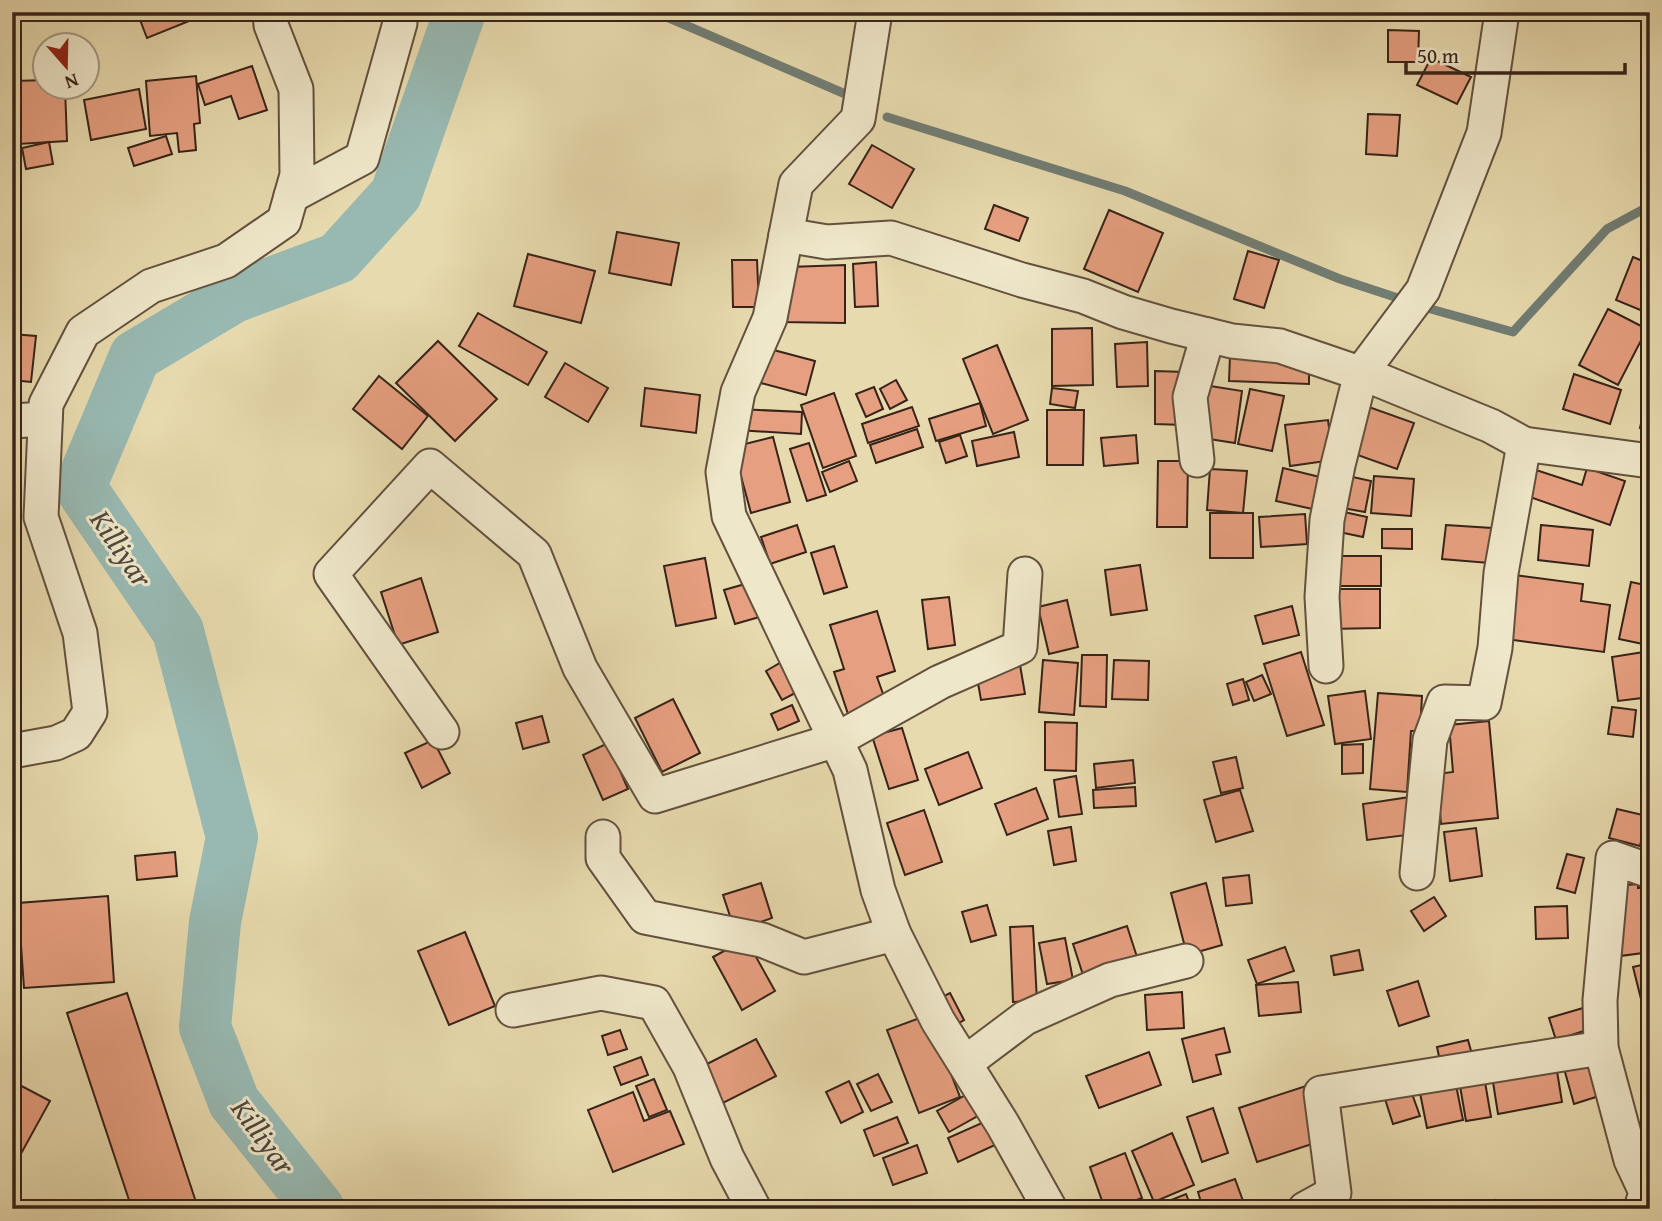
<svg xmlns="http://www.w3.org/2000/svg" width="1662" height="1221" font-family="'Gentium Book Plus',serif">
<rect width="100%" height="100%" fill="#e7daae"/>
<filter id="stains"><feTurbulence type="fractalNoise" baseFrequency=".00286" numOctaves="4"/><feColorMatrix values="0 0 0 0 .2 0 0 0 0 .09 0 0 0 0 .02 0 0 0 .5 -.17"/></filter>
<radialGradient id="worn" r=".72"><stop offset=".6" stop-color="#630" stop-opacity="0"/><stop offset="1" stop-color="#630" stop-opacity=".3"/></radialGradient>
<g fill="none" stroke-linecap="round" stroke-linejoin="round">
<g stroke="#717d74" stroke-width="9">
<polyline points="655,12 843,93"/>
<polyline points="887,117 1125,191 1340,279 1407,301"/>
<polyline points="1420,306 1513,332 1607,229 1642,210 1650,210"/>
</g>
<polyline stroke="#98b9b2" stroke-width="52" points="319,1209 234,1102 205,1027 215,922 232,837 178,631 80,487 135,356 234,297 338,258 396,194 460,12"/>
</g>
<g fill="#e69f80" stroke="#372318" stroke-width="2">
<polygon points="137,12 202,12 204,15 147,38"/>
<polygon points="1388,30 1419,31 1418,62 1388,62"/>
<polygon points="1431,58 1471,77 1457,104 1417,85"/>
<polygon points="252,66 267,110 239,119 231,96 205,105 198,84"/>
<polygon points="196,76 200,123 194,124 196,150 179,152 177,133 150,136 146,81"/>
<polygon points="46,80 46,88 65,88 67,141 18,144 15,81"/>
<polygon points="139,89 146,129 91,140 84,100"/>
<polygon points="1368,114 1400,115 1397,156 1366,154"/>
<polygon points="166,136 172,154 134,166 128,148"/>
<polygon points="49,142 53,164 26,169 22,148"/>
<polygon points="872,145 914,169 892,208 849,184"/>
<polygon points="994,205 1028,218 1019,241 985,229"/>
<polygon points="1109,210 1163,233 1138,292 1084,269"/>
<polygon points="617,232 679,243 671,285 609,273"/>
<polygon points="1248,251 1279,260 1264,308 1234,299"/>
<polygon points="528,254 595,271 581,323 514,306"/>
<polygon points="1633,257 1650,264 1650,314 1616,300"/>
<polygon points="732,260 757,260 759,307 733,307"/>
<polygon points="876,262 878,306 855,307 853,264"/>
<polygon points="845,265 845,323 780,322 789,267"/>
<polygon points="1608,309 1647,329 1618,385 1579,365"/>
<polygon points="478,313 547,352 528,385 459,346"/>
<polygon points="1092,328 1093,385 1052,386 1052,329"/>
<polygon points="12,334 36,336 31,382 12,380"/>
<polygon points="438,341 497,399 455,441 396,383"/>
<polygon points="1147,342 1148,386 1117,387 1115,344"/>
<polygon points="997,345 1028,420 993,434 963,359"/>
<polygon points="766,348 815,361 806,395 757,382"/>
<polygon points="1230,356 1309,360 1309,384 1229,381"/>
<polygon points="565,363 608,388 588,422 545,397"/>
<polygon points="1155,371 1185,372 1184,425 1155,424"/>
<polygon points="1574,374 1621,390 1610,424 1563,409"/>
<polygon points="379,376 428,416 402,449 353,409"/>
<polygon points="896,380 907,400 890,409 880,389"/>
<polygon points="1204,385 1242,391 1235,443 1196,437"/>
<polygon points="874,387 883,409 866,417 856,394"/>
<polygon points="645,388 700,395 696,433 641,426"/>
<polygon points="1052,388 1078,391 1075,408 1050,404"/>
<polygon points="1649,388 1650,388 1650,430 1640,428"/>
<polygon points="1250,389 1284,396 1272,451 1238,444"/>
<polygon points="834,393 856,456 823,468 801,405"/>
<polygon points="980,403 986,426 936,441 929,419"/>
<polygon points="1366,406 1414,423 1397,469 1349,452"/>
<polygon points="912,407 919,426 868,443 862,424"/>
<polygon points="738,409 802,412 801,434 737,430"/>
<polygon points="1047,410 1084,410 1083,465 1047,465"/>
<polygon points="1328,420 1333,460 1290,466 1285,425"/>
<polygon points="917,429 923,447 876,463 870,445"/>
<polygon points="1014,432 1019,457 977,466 972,441"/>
<polygon points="960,435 967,456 946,463 939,442"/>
<polygon points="1136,435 1138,463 1104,466 1101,438"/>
<polygon points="773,437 790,502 751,513 733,447"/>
<polygon points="809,443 826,495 807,501 790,449"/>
<polygon points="849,461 857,481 830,492 822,472"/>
<polygon points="1158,461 1188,461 1187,527 1157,527"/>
<polygon points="1283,468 1324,478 1317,510 1276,501"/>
<polygon points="1587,468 1625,481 1610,525 1527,496 1536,470 1582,485"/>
<polygon points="1210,469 1247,471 1243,513 1207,510"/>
<polygon points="1339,474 1371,481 1365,512 1332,506"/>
<polygon points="1374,476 1414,479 1411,516 1371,513"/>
<polygon points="1344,512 1367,517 1363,537 1339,532"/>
<rect x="1210" y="513" width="43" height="45"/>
<polygon points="1305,514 1307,544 1261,547 1259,517"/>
<polygon points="797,525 806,552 770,564 761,537"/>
<polygon points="1446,525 1492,528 1489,563 1442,559"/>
<polygon points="1541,525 1593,530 1589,566 1538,560"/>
<polygon points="1382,529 1412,529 1412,549 1382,548"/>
<polygon points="834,546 847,587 824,594 811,553"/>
<rect x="1333" y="556" width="48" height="30"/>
<polygon points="705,558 716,618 676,626 664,566"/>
<polygon points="1140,565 1147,610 1111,615 1105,570"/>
<polygon points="1514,575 1583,584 1581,601 1610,605 1604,652 1506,639"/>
<polygon points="421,578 438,632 398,645 381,592"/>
<polygon points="752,582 763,616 735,624 724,590"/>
<polygon points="1631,582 1650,586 1650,619 1643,644 1619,639"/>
<polygon points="1329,589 1380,589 1380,628 1328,629"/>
<polygon points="949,597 955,645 928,649 922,600"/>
<polygon points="1067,600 1078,647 1049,654 1038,607"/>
<polygon points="1292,606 1299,635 1263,644 1255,616"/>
<polygon points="877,611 895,671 877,677 887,705 849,717 834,672 844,669 830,625"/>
<polygon points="1650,651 1650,697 1618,701 1612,657"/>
<polygon points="1301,652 1324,725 1287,736 1264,664"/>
<polygon points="1082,655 1107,655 1106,707 1080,706"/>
<polygon points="785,660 801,690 782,700 766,671"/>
<polygon points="1043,660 1078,663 1074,715 1039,712"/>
<polygon points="1114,660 1149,661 1148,700 1112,699"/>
<polygon points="1020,665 1025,694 981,700 976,672"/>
<polygon points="1262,675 1271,694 1254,701 1246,682"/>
<polygon points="1243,679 1249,700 1233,705 1227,684"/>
<polygon points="1365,691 1371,739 1335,744 1328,696"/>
<polygon points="1378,693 1422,696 1420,731 1411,731 1407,792 1370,789"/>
<polygon points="673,699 700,753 662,772 635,718"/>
<polygon points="792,705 799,721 778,730 771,714"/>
<polygon points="1612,707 1636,710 1633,737 1608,734"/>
<polygon points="542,716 549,742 523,749 516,723"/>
<polygon points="1489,721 1498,818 1441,824 1437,774 1453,772 1449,725"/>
<polygon points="1045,722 1077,723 1076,771 1045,770"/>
<polygon points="902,728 918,780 889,789 872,736"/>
<polygon points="433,740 450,773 422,788 405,753"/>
<polygon points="608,743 628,789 603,800 583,755"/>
<polygon points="1363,744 1363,773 1342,774 1342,745"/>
<polygon points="968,752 982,788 939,805 925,769"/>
<polygon points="1236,757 1243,788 1221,793 1213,762"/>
<polygon points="1133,760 1135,783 1096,788 1094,764"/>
<polygon points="1076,776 1082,814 1059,817 1054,780"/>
<polygon points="1135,787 1136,806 1094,808 1093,790"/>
<polygon points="1036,788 1048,819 1007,835 995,804"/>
<polygon points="1240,790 1253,831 1216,842 1204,800"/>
<polygon points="1410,797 1415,834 1367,840 1363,804"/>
<polygon points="1617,809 1647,816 1640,846 1609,838"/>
<polygon points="924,810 942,862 905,875 887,823"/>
<polygon points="1071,827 1076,861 1054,865 1048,831"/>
<polygon points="1476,828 1482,876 1450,881 1444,832"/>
<polygon points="175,852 177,876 137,880 135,856"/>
<polygon points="1567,854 1584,858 1575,893 1557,888"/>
<polygon points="1249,875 1252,903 1226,906 1223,878"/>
<polygon points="761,883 772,918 735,931 723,895"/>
<polygon points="1206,883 1222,945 1187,955 1171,893"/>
<polygon points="1638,884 1638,888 1650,886 1650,952 1620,956 1613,886"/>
<polygon points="108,896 114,982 24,988 18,903"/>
<polygon points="1434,897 1446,916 1424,931 1411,911"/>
<polygon points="987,905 996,935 971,942 962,912"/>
<polygon points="1567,906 1568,938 1536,939 1535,907"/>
<polygon points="1033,926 1037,1001 1013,1002 1010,927"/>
<polygon points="1127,926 1138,960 1084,978 1073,944"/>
<polygon points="465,932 495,1006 449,1025 418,951"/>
<polygon points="1065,938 1073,980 1047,984 1039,943"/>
<polygon points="746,939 775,991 742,1010 713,957"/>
<polygon points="1285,947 1294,971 1257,984 1248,960"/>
<polygon points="1359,950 1363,970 1334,975 1331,956"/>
<polygon points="1650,963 1650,997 1641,999 1633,967"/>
<polygon points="1418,981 1429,1016 1399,1026 1387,991"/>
<polygon points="1298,982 1301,1012 1259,1016 1256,985"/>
<polygon points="1182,992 1184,1028 1147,1030 1145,995"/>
<polygon points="127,993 196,1202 175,1209 132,1209 67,1013"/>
<polygon points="950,993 964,1020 950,1028 936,1000"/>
<polygon points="1583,1008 1590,1029 1556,1040 1549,1018"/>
<polygon points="928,1015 960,1097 919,1113 887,1030"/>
<polygon points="1224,1028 1230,1052 1216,1055 1221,1074 1193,1082 1182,1039"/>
<polygon points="620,1030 627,1049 608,1055 602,1036"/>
<polygon points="756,1039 776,1076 721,1104 703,1066"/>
<polygon points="1468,1040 1473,1058 1441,1066 1437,1047"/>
<polygon points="1149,1052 1161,1085 1099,1108 1086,1076"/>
<polygon points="641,1057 648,1075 621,1085 614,1067"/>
<polygon points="1588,1058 1599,1096 1574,1104 1563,1065"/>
<polygon points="1557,1071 1562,1102 1498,1114 1493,1082"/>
<polygon points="878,1074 892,1102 871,1111 857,1084"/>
<polygon points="1454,1075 1463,1120 1427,1128 1418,1083"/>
<polygon points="654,1079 667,1110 649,1117 636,1086"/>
<polygon points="12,1081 50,1101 12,1170"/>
<polygon points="849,1081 863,1112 841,1123 826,1092"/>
<polygon points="1485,1082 1491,1117 1466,1121 1460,1086"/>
<polygon points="1306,1086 1324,1140 1257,1162 1239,1108"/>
<polygon points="1411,1091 1420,1116 1393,1124 1385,1099"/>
<polygon points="633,1092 644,1121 670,1111 684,1144 613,1172 588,1110"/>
<polygon points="971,1092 983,1113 949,1132 937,1111"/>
<polygon points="1213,1108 1228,1153 1202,1162 1187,1117"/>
<polygon points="897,1117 908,1143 874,1156 864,1130"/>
<polygon points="984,1122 995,1145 958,1162 948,1138"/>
<polygon points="1172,1133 1194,1185 1154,1202 1132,1151"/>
<polygon points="917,1145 927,1173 893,1185 883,1158"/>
<polygon points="1125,1153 1142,1198 1112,1209 1105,1209 1090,1167"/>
<polygon points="1235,1179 1246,1209 1203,1209 1198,1192"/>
<polygon points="1186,1194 1192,1209 1149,1209"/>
<polygon points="1495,1200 1497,1209 1435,1209"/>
</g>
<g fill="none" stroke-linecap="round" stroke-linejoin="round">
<g stroke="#63513e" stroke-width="37">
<g id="minor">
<polyline points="875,12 858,119 796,184 786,235 827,242 891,238 1022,280 1083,296 1123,312 1171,326 1232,341 1280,346 1374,378 1491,426 1524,444 1650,461"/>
<polyline points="291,196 362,158 400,23 399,12"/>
<polyline points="786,235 770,318 738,392 723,472 729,516 850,770 878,890 894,934 938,1021 1003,1125 1050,1209"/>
<polyline points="12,421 45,419"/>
<polyline points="1197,460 1190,397 1208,335"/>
<polyline points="1326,666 1322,597 1327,520 1338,465 1361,373 1423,290 1484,133 1502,12"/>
<polyline points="442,732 331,574 430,466 534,554 580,668 655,796 836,740 940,682 1020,647 1025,574"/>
<polyline points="12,751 56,743 76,734 90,712 80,633 41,517 46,404 83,332 151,286 226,261 284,221 297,175 296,89 271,25 270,12"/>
<polyline points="603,837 603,858 645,917 762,940 804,957 894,934"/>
<polyline points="1417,873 1430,740 1444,702 1484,703 1495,648 1501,573 1524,444"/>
<polyline points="513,1010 601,993 654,1003 690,1067 727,1158 754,1209"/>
<polyline points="965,1063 1025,1018 1110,980 1186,961"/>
<polyline points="1305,1209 1334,1193 1321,1093 1601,1048"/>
<polyline points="1641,1209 1646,1192 1631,1160 1601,1048 1600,1000 1613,858 1650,871"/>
</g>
</g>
<use href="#minor" stroke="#efe7ca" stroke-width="33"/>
</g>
<g text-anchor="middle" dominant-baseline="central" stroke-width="6" stroke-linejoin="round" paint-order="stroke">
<g font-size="30" font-style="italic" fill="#4f483e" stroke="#efe7ca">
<text transform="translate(122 548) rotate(56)">Killiyar</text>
<text transform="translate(264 1136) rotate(54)">Killiyar</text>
</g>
</g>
<rect width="1662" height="1221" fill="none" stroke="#e7daae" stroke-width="42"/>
<rect x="14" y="14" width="1634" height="1193" fill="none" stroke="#372318" stroke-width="3.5"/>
<rect x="21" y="21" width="1620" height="1179" fill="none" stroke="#372318" stroke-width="2"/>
<g transform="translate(66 66) rotate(160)"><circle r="33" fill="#efe7ca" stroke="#a59983" stroke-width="2"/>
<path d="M0-5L12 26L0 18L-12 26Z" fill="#8f2418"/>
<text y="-10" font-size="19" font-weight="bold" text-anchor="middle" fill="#372318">N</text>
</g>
<path d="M1406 63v10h219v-10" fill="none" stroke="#372318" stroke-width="3.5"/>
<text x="1417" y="63" font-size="21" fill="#372318" stroke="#efe7ca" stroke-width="5" paint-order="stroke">50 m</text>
<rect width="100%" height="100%" filter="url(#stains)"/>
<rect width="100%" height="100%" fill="url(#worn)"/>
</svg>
